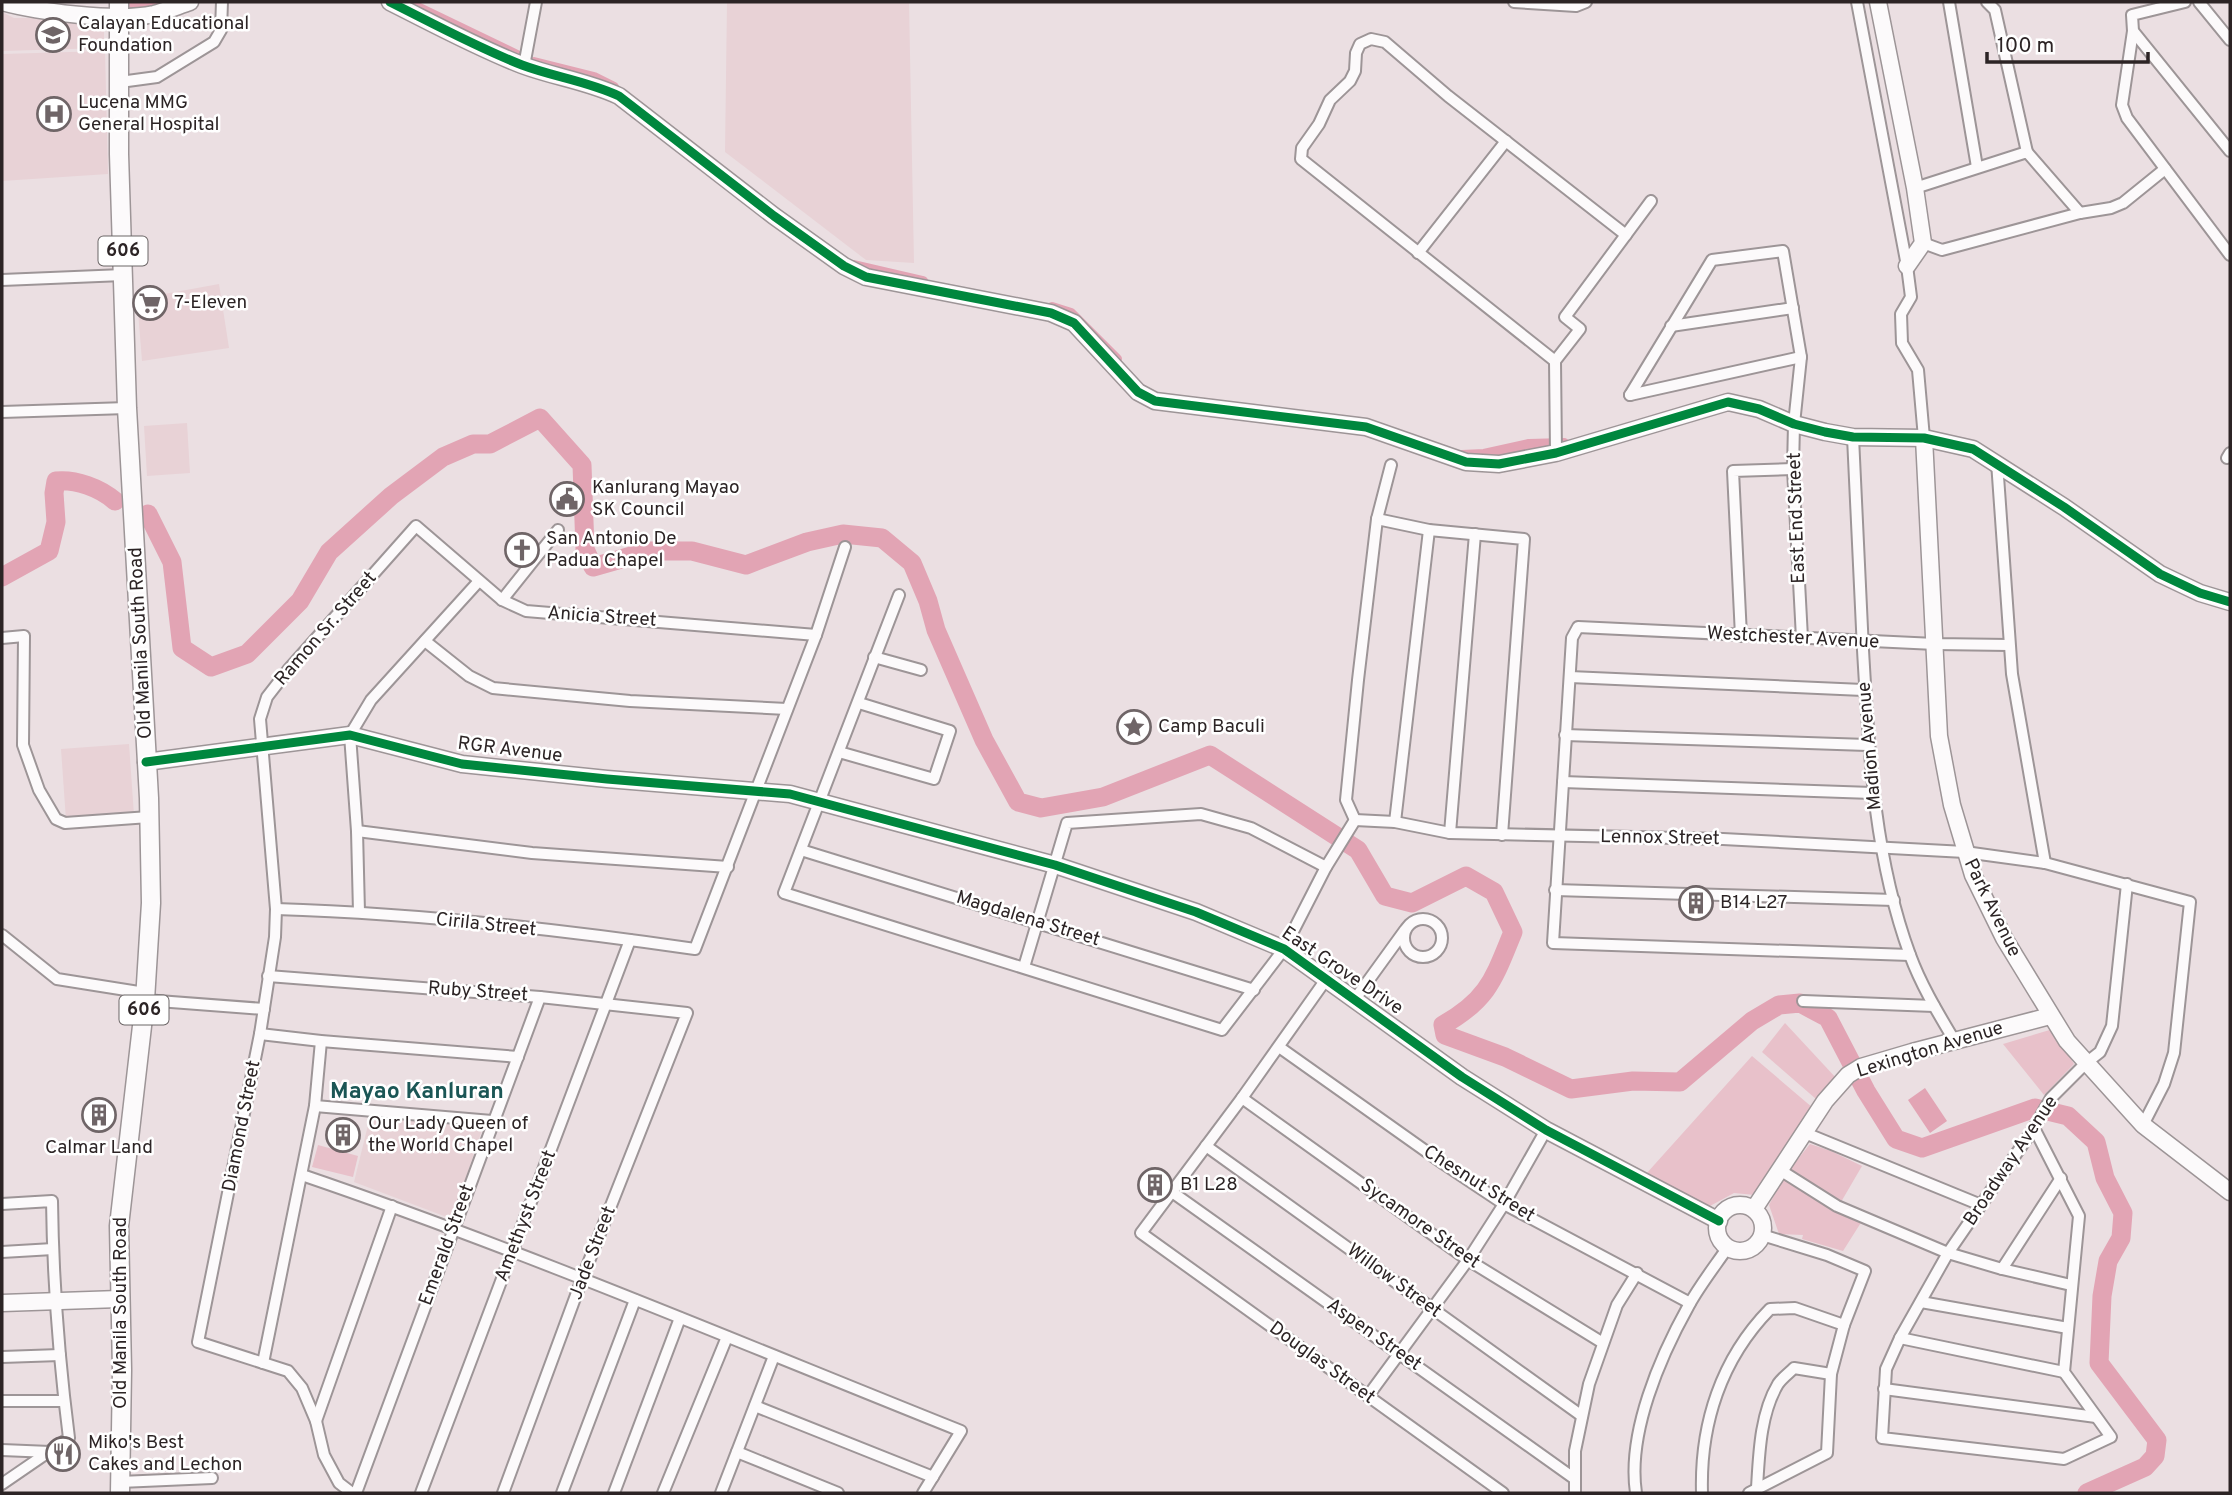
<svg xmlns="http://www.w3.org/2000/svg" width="2232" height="1495" font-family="Overpass,sans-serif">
<rect width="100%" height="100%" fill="#ebdfe2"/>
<g fill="#e8d2d6">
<polygon points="727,2 909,2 914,263 866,260 725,152"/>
<polygon points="2,12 14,18 82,18 104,22 104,48 2,51"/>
<polygon points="105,51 108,174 2,181 2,54"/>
<polygon points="219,284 229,348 142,361 137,299"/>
<polygon points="187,423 190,473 147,476 144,426"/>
<polygon points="129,744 134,815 66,820 61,749"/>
<polygon points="370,1117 484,1124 452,1219 354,1182"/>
</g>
<g fill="#e8c1ca">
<polygon points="1785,1023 1837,1079 1816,1099 1762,1052"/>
<polygon points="2053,1029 2074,1064 2044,1095 2003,1044"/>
<polygon points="1752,1056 1813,1108 1755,1195 1734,1193 1710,1206 1646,1174"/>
<polygon points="1810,1144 1831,1151 1862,1166 1841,1202 1790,1169"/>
<polygon points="318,1145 358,1156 353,1177 312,1167"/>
<polygon points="1783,1179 1815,1199 1862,1221 1843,1251 1802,1239 1803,1235 1779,1234 1769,1205"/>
</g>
<polygon fill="#e2a4b4" points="1925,1088 1947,1121 1930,1133 1908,1100"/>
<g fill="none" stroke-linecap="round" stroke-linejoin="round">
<g stroke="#e2a4b4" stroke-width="10">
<polyline points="407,2 517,55"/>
<polyline points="133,6 172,2"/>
<polyline points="534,62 594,77 614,87"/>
<polyline points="854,265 923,281"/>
<polyline points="1052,307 1071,313 1117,359"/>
<polyline points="1462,455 1484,454 1529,444 1564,443"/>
</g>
<g stroke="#e2a4b4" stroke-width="19">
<path d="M148,514L172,562L182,648L211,667L247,654L300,601L329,552L391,496L443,457L473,444H490L540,418L582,465L585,549L593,567L649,551H692L746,565L807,542L843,534L882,538L912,563L928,601L936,630L984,740L1018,802L1041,808L1103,797L1210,755L1358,850L1385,896L1412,903L1466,876L1494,892L1513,932C1494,978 1489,999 1443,1025L1445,1035L1505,1057L1571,1089L1633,1081L1680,1082L1752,1021L1779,1005L1800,1003L1828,1018L1866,1091L1896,1139L1922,1148L2035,1108L2068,1116L2096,1142L2105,1178L2123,1213L2121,1238L2108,1261L2102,1296L2099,1363L2157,1440L2155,1456L2145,1467L2087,1493"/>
<path d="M2,577L49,551L56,522L54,493L56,481C76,479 100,488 115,501"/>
</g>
<g stroke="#9d9597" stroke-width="14">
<g id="street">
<polyline points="1514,2 1576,6 1586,2"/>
<polyline points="1857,2 1907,266 1911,297 1901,314 1902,343 1918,370 1924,438"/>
<polyline points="1949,2 1977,167"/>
<polyline points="1987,2 1995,10 2027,152"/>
<polyline points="2185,2 2132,15 2133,31 2230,151"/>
<polyline points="2199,2 2230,40"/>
<polyline points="2133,31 2122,105 2127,118 2230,255"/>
<polyline points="524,66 536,2"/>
<polyline points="120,82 157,77 214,42 221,30 222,2"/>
<polyline points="1915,188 2027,152 2080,213"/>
<polyline points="1923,243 1942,250 2080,213 2111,208 2123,203 2165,169"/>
<polyline points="1418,253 1506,141"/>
<polyline points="2,280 123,275"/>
<polyline points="1671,326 1793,308"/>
<polyline points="1555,361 1301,159 1302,148 1319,124 1330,100 1350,81 1355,71 1356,53 1360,44 1371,39 1385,42 1448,96 1626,235"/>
<polyline points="1630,395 1712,260 1783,251 1801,357 1794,424 1793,469 1802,638"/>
<polyline points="1630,395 1801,357"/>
<polyline points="2,412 127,408"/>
<path d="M1853,437C1856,508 1859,579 1863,650C1869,753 1874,857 1910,955C1921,985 1938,1013 1954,1040"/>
<polyline points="1556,453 1555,361 1580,329 1565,317 1651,201"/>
<polyline points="2227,458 2230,453"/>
<polyline points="1997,462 2012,674 2045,863"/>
<polyline points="1377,519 1429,530 1524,539 1502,835"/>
<polyline points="899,595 784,893 1222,1030 1284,949 1326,867 1355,820"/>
<polyline points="502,600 558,530"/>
<polyline points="1741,636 1733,471 1793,469"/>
<polyline points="2,638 24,636 23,745 39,790 56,819 65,823 149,817"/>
<polyline points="425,641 469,676 493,688 630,701 787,709"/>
<polyline points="874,657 921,670"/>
<polyline points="1570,677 1863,690"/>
<polyline points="1565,735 1867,745"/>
<polyline points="839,752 934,779 950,731 859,703"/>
<polyline points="1563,782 1872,793"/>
<polyline points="1355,820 1395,822 1450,833 1723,839 1965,852 2045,863 2190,902 2174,1053 2164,1084 2143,1125"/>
<polyline points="1355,820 1346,800 1358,680 1377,519 1391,465"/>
<polyline points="1395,822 1429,530"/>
<polyline points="357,831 532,853 728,867"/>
<polyline points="1450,833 1475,534"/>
<polyline points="801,850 1254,990"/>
<polyline points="1555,890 1894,900"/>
<path d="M276,909C416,913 557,929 695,949L816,635L845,547"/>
<polyline points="359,912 357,831 350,735 371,700 479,581"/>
<circle cx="1423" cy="938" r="19"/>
<polyline points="2,935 57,979 145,993"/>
<polyline points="1910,955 1553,943 1572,638 1578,627 1935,644 2009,645"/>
<polyline points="1024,967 1067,823 1201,814 1251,828 1326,867"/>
<polyline points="268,976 540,997 687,1013 582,1279 503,1493"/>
<polyline points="1327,978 1242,1098 1141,1233 1503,1493"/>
<polyline points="1355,999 1405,930"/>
<polyline points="145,1000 264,1009"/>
<polyline points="1803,1001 1934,1006"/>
<polyline points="260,1034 321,1041 518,1057"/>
<polyline points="1279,1047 1444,1164 1504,1204 1690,1303"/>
<polyline points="1242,1098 1468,1260 1603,1343"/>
<polyline points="315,1106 492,1121"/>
<polyline points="2034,1128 2079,1216 2064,1372 2111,1437 2064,1459 1882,1438 1886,1369 1900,1338 1948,1253 2034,1128 2051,1098 2086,1063 2100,1052 2112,1026 2127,884"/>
<polyline points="1805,1133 1981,1205"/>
<polyline points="1206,1146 1582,1416"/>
<polyline points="1780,1170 1837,1206 1948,1253 2002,1269 2071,1285"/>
<path d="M302,1175C525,1251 743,1344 961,1431L923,1493"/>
<polyline points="1172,1192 1575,1479"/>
<path d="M2,1204L52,1201C53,1280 59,1360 69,1438L2,1484"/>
<polyline points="2,1252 53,1249"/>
<polyline points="2002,1269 2061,1178"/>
<polyline points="1921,1302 2068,1328"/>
<polyline points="1900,1338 2064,1372"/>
<polyline points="2,1357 60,1355"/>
<polyline points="263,1363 315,1106 321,1041"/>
<polyline points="1884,1389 2096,1417"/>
<polyline points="1368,1396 1468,1260 1504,1204 1546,1130"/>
<polyline points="2,1401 64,1401"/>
<polyline points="755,1406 933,1477"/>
<polyline points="316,1421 392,1206"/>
<polyline points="2,1450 50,1452"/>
<polyline points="737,1452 838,1493"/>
<polyline points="120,1482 212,1478"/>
<path d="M1757,1488C1759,1455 1760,1414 1778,1384C1782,1378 1789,1373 1794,1368L1831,1374"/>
<polyline points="352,1493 339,1483 324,1455 316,1421 302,1388 288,1371 198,1342 260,1034 275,937 276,909 260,719 267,697 288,670 416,526 502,600 526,611 816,635"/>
<polyline points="356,1493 540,997"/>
<polyline points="421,1493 630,940"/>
<polyline points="562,1493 635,1300"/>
<polyline points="614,1493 680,1318"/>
<polyline points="663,1493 727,1337"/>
<polyline points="721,1493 774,1356"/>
<polyline points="1575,1493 1575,1451 1589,1384 1617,1305 1637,1273"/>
<path d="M1636,1493C1627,1433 1660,1357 1689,1305C1700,1285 1715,1266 1728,1247"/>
<path d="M1702,1493C1700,1424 1721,1359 1770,1309L1795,1308L1844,1325"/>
<polyline points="1749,1493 1827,1453 1831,1374 1844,1325 1865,1271 1827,1255 1762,1235"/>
</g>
</g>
<g stroke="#9d9597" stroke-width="19">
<g id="secondary">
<path d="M2,2C38,12 117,22 154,14C166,11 178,6 190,2"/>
<path d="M390,2C434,24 476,47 522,65C554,77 587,81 619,96L774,216L844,266L866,277L1051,313L1074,323L1138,392L1155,401L1366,427L1466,462L1499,464L1556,453L1728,402L1759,409L1794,424L1825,432L1853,437L1924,438L1973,449L2064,507L2160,574L2200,593L2230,602"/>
<polyline points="1878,2 1915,188 1923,243 1907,266"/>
<polyline points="1924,438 1939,736 1952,805 1973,875 2004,938 2067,1041 2143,1125 2230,1192"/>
<polyline points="146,762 350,735 462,764 607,779 790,794 1055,865 1196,912 1284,949 1462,1077 1546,1130 1719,1221"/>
<circle cx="1740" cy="1228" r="23"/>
<polyline points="1754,1209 1825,1101 1848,1075 1861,1067 1912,1052 2050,1016"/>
<polyline points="2,1303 119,1299"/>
</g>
</g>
<g stroke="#9d9597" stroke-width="21">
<polyline id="primary" points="119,2 119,154 127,408 149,798 151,903 145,1000 119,1226 122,1370 120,1493"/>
</g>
<use href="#street" stroke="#fcfafb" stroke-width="10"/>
<use href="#secondary" stroke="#fcfafb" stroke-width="16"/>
<use href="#primary" stroke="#fcfafb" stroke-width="18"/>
<g stroke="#fff" stroke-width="13">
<g id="cycleway">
<path d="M390,2C434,24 476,47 522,65C554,77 587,81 619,96L774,216L844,266L866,277L1051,313L1074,323L1138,392L1155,401L1366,427L1466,462L1499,464L1556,453L1728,402L1759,409L1794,424L1825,432L1853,437L1924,438L1973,449L2064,507L2160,574L2200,593L2230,602"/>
<polyline points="146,762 350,735 462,764 607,779 790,794 1055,865 1196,912 1284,949 1462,1077 1546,1130 1719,1221"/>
</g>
</g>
<use href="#cycleway" stroke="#00873e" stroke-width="9"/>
</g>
<defs>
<g id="university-ring" transform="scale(1.75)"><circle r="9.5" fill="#fff" stroke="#6f6567" stroke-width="1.5"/><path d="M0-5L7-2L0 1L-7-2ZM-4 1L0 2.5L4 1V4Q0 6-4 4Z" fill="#6f6567"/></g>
<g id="hospital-ring" transform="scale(1.75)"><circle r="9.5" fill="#fff" stroke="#6f6567" stroke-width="1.5"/><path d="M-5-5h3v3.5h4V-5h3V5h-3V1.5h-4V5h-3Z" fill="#6f6567"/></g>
<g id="supermarket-ring" transform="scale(1.75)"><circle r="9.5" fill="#fff" stroke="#6f6567" stroke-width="1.5"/><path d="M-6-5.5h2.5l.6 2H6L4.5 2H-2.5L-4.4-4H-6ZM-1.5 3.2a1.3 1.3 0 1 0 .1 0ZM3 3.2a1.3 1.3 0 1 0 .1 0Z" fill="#6f6567"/></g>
<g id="civic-ring" transform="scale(1.75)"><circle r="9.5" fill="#fff" stroke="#6f6567" stroke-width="1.5"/><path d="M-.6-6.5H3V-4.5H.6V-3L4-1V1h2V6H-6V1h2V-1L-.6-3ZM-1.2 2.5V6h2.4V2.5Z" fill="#6f6567"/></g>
<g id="church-ring" transform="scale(1.75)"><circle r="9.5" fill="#fff" stroke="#6f6567" stroke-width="1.5"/><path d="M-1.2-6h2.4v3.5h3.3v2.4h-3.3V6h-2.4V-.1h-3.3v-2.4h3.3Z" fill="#6f6567"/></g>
<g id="sight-ring" transform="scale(1.75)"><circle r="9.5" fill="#fff" stroke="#6f6567" stroke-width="1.5"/><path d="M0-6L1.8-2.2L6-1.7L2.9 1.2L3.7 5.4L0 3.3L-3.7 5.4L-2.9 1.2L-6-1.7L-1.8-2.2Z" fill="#6f6567"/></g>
<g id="building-ring" transform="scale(1.75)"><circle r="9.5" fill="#fff" stroke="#6f6567" stroke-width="1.5"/><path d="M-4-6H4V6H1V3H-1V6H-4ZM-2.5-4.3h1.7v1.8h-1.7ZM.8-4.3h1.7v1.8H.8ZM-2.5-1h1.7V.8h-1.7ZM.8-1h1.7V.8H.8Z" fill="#6f6567"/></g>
<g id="restaurant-ring" transform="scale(1.75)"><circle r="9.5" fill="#fff" stroke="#6f6567" stroke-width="1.5"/><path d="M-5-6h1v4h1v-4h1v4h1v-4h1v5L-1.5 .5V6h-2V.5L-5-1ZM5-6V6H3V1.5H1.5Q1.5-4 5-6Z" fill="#6f6567"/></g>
</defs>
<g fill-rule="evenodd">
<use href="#university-ring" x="53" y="35"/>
<use href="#hospital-ring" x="54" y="114"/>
<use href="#supermarket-ring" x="150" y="303"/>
<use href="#civic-ring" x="567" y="499"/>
<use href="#church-ring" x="522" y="550"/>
<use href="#sight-ring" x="1134" y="727"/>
<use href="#building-ring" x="1696" y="903"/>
<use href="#building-ring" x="99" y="1115"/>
<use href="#building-ring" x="343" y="1135"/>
<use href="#building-ring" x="1155" y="1185"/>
<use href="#restaurant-ring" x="63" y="1454"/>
</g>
<g text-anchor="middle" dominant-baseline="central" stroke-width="5" stroke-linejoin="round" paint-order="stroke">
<g fill="#fff" stroke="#6b6666" stroke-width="2">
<rect x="98.5" y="236.5" width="49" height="29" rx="5"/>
<rect x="119.5" y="995.5" width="49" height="29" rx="5"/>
</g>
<g font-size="18" font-weight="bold" fill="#2c2425">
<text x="123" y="251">606</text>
<text x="144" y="1010">606</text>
</g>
<g font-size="19" fill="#2c2425" stroke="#fff" text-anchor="start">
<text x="78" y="24">Calayan Educational<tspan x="78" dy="22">Foundation</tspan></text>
<text x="78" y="103">Lucena MMG<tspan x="78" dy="22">General Hospital</tspan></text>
<text x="174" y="303">7-Eleven</text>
<text x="592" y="488">Kanlurang Mayao<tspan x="592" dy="22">SK Council</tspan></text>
<text x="546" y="539">San Antonio De<tspan x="546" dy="22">Padua Chapel</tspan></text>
<text x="1158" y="727">Camp Baculi</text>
<text x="1720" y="903">B14 L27</text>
<text x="368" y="1124">Our Lady Queen of<tspan x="368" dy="22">the World Chapel</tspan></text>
<text x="99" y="1148" text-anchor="middle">Calmar Land</text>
<text x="1180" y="1185">B1 L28</text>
<text x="88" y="1443">Miko's Best<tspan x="88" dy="22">Cakes and Lechon</tspan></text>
</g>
<g font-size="19" fill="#2c2425" stroke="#fff">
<text transform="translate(1797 518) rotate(-92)">East End Street</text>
<text transform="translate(602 617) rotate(4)">Anicia Street</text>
<text transform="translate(326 629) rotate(-49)">Ramon Sr. Street</text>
<text transform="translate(1793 638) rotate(3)">Westchester Avenue</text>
<text transform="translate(141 643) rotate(-93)">Old Manila South Road</text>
<text transform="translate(1870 746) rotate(-95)">Madion Avenue</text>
<text transform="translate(510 750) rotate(7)">RGR Avenue</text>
<text transform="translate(1660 838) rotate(1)">Lennox Street</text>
<text transform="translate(1992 908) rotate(64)">Park Avenue</text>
<text transform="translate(1028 919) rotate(17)">Magdalena Street</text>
<text transform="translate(486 925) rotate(6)">Cirila Street</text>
<text transform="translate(1342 971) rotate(34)">East Grove Drive</text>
<text transform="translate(478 992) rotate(4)">Ruby Street</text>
<text transform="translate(1930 1050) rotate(-17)">Lexington Avenue</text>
<text transform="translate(242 1126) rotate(-79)">Diamond Street</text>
<text transform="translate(2011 1161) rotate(-56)">Broadway Avenue</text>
<text transform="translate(1479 1184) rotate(32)">Chesnut Street</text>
<text transform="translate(526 1216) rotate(-69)">Amethyst Street</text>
<text transform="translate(1420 1224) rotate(35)">Sycamore Street</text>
<text transform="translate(447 1245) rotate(-70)">Emerald Street</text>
<text transform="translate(593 1253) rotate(-69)">Jade Street</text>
<text transform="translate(1394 1281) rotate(36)">Willow Street</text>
<text transform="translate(121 1313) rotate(-90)">Old Manila South Road</text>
<text transform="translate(1374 1335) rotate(35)">Aspen Street</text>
<text transform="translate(1322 1363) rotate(36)">Douglas Street</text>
</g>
<g font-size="23" font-weight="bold" fill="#1b5655" stroke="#fff">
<text x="417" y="1092">Mayao Kanluran</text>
</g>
</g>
<rect width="2232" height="1495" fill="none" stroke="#2c2425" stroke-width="7"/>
<path d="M1987 52v10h161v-10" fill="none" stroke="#2c2425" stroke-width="3.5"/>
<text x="1997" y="52" font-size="21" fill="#2c2425" stroke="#ffffff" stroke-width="5" paint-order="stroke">100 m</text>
</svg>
